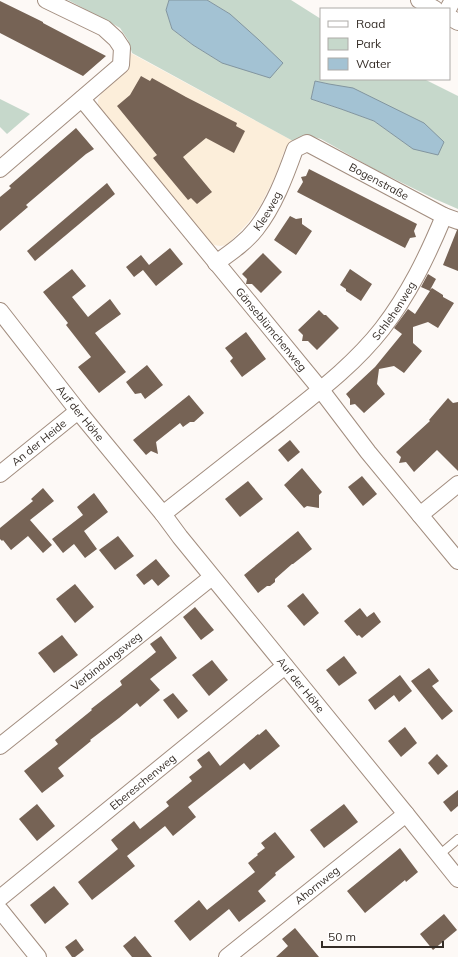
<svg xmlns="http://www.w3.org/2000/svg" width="458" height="957" font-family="Mulish,sans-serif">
<rect width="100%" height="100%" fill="#fdf9f6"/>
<polygon fill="#fceeda" points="127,51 293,141 286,148 283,154 279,167 274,179 260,206 248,223 227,245 220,246 214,245 206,241 99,111 98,106 98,100 101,94 105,89"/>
<g fill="#c6d8cb" fill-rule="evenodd">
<path d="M68,0H169L166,10L172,29L193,45L222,63L230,14L207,0H291L321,19V79H424L458,96V209L435,199L376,170L321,139L310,136L293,141L132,53L128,40L120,28L113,24ZM315,81L329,84L413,149L374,121L341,109L311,99Z"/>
<polygon points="0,99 30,114 7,134 0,127"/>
</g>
<g fill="#a3c2d3" stroke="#82959f">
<polygon points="169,0 207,0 230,14 259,40 283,63 270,78 222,63 193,45 172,29 166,10"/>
<polygon points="315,81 329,84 353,88 424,123 444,142 438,155 413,149 374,121 341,109 311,99"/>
</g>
<g fill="#766355">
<polygon points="0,1 43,22 43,23 106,56 83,76 0,33"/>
<polygon points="141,76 150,81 152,78 186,97 237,123 236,126 245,131 234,153 206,138 183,157 212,192 197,204 191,198 188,200 153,158 157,155 117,106 130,95"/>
<polygon points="76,128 94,149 86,154 26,205 28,207 0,231 0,197 11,188 9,186"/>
<polygon points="309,169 417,224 414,231 416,237 410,238 405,248 297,192 303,182 301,177 306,176"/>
<polygon points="107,183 115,194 35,261 27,251"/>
<polygon points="290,216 296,219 302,218 302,224 312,231 296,255 274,240"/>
<polygon points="457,230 458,230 458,271 443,265"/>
<polygon points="170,248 183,264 156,286 143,270 134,277 126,267 141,255 149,265"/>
<polygon points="263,253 282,272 261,293 252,284 246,284 247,279 242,274"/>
<polygon points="72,269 86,286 72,297 88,317 110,299 121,314 95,333 126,372 99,393 78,367 91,357 66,325 68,323 43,292"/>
<polygon points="350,269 372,284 361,301 346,291 346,289 340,285"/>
<polygon points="428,274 436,279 430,290 432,288 443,295 443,297 454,303 438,328 428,322 413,327 413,343 422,351 404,373 394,366 379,369 377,384 385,394 364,413 355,404 350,405 350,399 346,394 375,367 402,334 394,328 408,309 415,314 430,291 421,287"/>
<polygon points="319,310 324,315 326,315 339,328 317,350 308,341 302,341 303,335 298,330"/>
<polygon points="246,332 266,359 242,377 230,361 233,358 225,348"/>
<polygon points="147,365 163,385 145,399 141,393 135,394 126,382"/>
<polygon points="189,395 204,413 194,422 190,422 183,427 180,423 156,442 158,454 151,451 146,455 133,440"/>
<polygon points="448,398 453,403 458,402 458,471 437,450 414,472 406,462 399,463 401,457 396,452 430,421 429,420"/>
<polygon points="290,440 300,452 288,462 278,450"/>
<polygon points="302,468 322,492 319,495 319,508 307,506 304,508 284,485"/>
<polygon points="362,476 377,494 363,506 348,487"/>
<polygon points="248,481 263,499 240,517 225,499"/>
<polygon points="43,488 54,501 30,520 52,545 43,553 28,536 11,550 3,540 2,541 0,539 0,528 33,501 31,499"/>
<polygon points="94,493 108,512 84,531 97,549 85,558 74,544 63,553 52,539 83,515 77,507"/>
<polygon points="298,531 312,549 293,564 292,564 275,579 275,582 270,586 267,586 258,593 244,575"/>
<polygon points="118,536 134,556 115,570 99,550"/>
<polygon points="156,559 170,576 158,586 152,579 144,585 136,575"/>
<polygon points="75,584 94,607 75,623 56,599"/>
<polygon points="303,593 319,613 304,626 287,606"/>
<polygon points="195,607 214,630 201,640 183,617"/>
<polygon points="360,608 367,617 374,612 381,622 362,638 359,635 357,636 344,621"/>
<polygon points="62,635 78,655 54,673 38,653"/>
<polygon points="161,636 177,658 150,679 160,690 140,707 137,703 119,718 90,740 91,741 58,768 64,776 42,793 24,771 58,744 55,740 92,710 91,709 122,685 120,681 156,652 150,644"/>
<polygon points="344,656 357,673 339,686 326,670"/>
<polygon points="212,660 228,680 209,696 192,675"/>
<polygon points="429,668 439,681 432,686 453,711 442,720 411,681"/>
<polygon points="400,675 412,691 399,702 394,695 375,710 368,700"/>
<polygon points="173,693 188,711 178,719 163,700"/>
<polygon points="405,727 417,743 401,757 388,741"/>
<polygon points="266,729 280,746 250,770 244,763 188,807 196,817 173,836 165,826 127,856 135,866 92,900 78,882 118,849 111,840 117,835 134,821 140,829 169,806 166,802 192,781 189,777 202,767 197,760 209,751 220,766 258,734 259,735"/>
<polygon points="437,754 448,766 438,775 428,763"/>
<polygon points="458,790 458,806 451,812 443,802"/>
<polygon points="37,804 55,826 37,841 19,819"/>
<polygon points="344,804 358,822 324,848 310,830"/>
<polygon points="275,832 295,857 275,873 276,875 258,891 266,901 239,922 229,909 190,941 174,921 199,900 207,910 255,872 248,863 258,855 257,854 265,848 261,843"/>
<polygon points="400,848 418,872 406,882 405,880 365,913 347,891"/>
<polygon points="54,886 69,904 45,924 30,905"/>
<polygon points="444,914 457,930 433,950 420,934"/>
<polygon points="295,928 319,957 276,957 288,946 282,939"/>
<polygon points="135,936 152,957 132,957 123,946"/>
<polygon points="76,939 84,950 75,957 72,957 65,947"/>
</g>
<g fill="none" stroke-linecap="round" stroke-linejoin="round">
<g stroke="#a28d7f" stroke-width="10">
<polyline id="service" points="439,855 458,839"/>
</g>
<g stroke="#a28d7f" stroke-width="18">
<g id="minor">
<polyline points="419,0 435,9"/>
<polyline points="448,9 453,0"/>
<polyline points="449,17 458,22"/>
<path id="s1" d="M82,99L321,390L368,452L458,561"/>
<polyline points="0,169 121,65 122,48 116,39 104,28 46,0"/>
<path id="s2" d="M216,263C230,253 245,243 256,229C274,206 285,177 295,149L307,143L444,216L458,221"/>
<path id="s3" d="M0,311L78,411L163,514L180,537L406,814L458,879"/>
<path id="s4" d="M0,474L78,411"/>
<path id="s5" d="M163,514C201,484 240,453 279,423C315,394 353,366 382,329C409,294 427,257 444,216"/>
<polyline points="420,515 458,484"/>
<path id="s6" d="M0,746L212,577"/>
<path id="s7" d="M0,898L285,666"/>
<polyline points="0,910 38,957"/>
<path id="s8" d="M227,957L406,814"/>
</g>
</g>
<use href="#service" stroke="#fff" stroke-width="8"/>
<use href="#minor" stroke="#fff" stroke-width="16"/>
</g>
<g text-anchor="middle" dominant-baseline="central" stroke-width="4" stroke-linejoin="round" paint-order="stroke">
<g font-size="11" fill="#342c26" stroke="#fff">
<text stroke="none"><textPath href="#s2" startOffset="237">Bogenstraße</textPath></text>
<text stroke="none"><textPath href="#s2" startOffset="74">Kleeweg</textPath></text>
<text stroke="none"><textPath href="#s5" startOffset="309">Schlehenweg</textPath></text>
<text stroke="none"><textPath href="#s1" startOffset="298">Gänseblümchenweg</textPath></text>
<text stroke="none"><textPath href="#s3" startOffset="130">Auf der Höhe</textPath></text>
<text stroke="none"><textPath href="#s4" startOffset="50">An der Heide</textPath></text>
<text stroke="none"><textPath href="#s6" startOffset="136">Verbindungsweg</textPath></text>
<text stroke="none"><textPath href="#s3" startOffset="480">Auf der Höhe</textPath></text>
<text stroke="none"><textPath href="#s7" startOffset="184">Ebereschenweg</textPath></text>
<text stroke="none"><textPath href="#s8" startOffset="115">Ahornweg</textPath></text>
</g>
</g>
<rect x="320" y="8" width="130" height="72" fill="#ffffff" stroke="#aeaba8"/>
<rect x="328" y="21" width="20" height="6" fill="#ffffff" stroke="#aeaba8"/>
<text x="356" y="28" font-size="12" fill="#342c26">Road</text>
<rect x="328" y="38" width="20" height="12" fill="#c6d8cb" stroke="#aeaba8"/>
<text x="356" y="48" font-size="12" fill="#342c26">Park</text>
<rect x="328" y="58" width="20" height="12" fill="#a3c2d3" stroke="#aeaba8"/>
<text x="356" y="68" font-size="12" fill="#342c26">Water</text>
<path d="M322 941v6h121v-6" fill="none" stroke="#342c26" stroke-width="2"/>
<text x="328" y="941" font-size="12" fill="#342c26" stroke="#ffffff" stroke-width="3" paint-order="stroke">50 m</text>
</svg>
